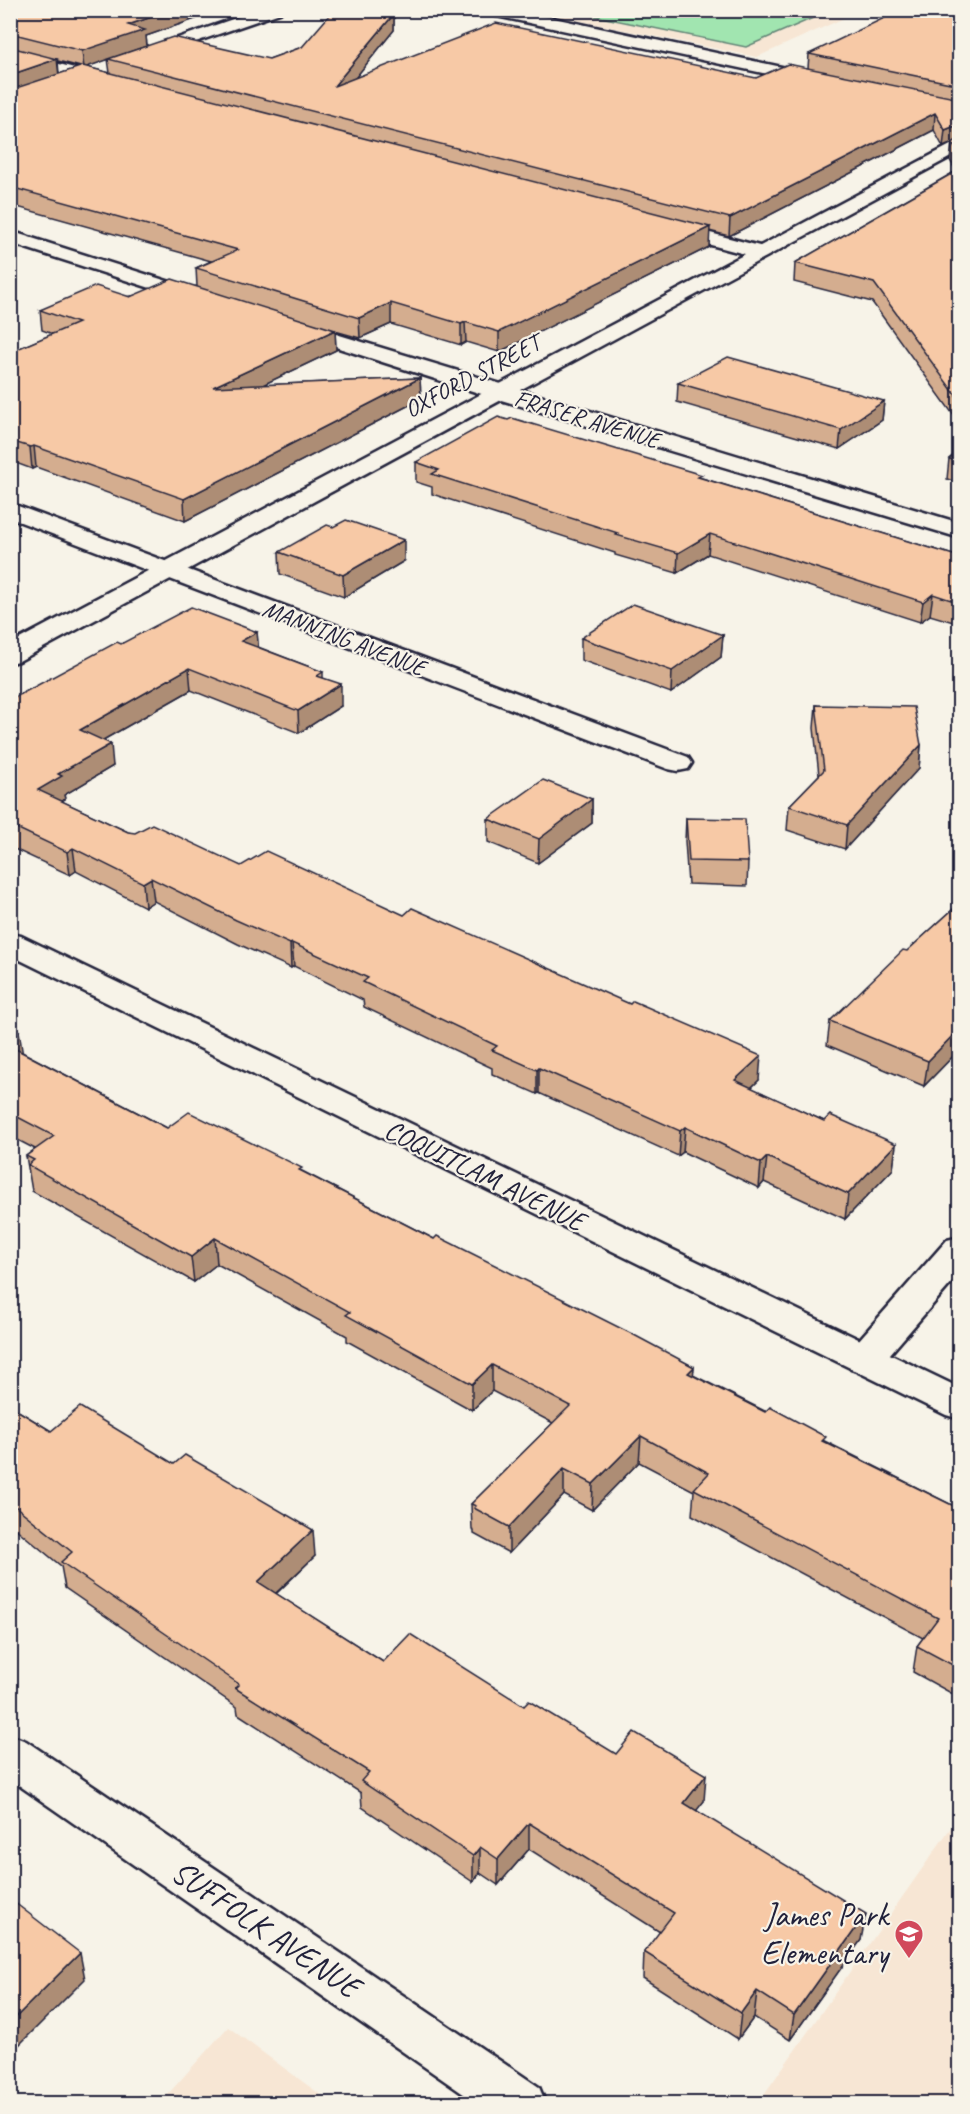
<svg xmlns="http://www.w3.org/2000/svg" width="970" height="2114" font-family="Caveat,sans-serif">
<rect width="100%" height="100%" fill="#f7f3e8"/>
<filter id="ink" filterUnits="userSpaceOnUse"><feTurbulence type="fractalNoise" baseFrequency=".0167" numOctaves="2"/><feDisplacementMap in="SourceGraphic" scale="12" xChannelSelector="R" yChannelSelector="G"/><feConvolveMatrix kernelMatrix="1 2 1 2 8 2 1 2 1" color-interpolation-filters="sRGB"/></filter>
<g filter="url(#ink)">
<g fill="#f7e6d4">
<polygon points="531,11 860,11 757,57"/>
<polygon points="959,1816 959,2103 758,2103"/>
<polygon points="228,2027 332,2103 160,2103"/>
</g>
<polygon fill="#a1e5b0" stroke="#628476" stroke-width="1.5" points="571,11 829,11 746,47"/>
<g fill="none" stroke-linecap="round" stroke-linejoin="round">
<g stroke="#22223b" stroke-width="5">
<g id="street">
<polygon points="259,10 282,10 280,13 152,57 140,57 138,54 140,51"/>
<polygon points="10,51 116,79 118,82 110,87 10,61"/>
<polygon points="665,221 767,248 770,252 767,256 760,258 658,231 656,227 658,223"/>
<polygon points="10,231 208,294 211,298 208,302 194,302 10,243"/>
<polygon points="293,321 960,523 960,538 491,397 286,331 283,327 286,323"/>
<polygon points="10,503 688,757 692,763 688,769 678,771 668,769 10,518"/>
<polygon points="960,1237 960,1273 877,1369 864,1373 851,1369 845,1359 851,1349 947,1240"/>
<polygon points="10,1735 26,1741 539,2087 546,2104 478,2104 10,1779"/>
</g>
</g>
<g stroke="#22223b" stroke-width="5">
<g id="secondary">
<polygon points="485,10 516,10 819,75 827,80 819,85 492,15"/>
<polygon points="960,140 960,152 19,661 10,663 10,644"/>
<polygon points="10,934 21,936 960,1388 960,1419 946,1415 10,955"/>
</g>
</g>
<use href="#street" fill="#f7f3e8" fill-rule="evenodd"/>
<use href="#secondary" fill="#f7f3e8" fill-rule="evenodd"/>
</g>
<g fill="#d4ad8f" stroke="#22223b" stroke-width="1.5" fill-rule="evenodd">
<path d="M10,10H221L146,36L147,46L269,59L394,14V30L355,78H756L808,68L809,54L960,10V424L872,302L794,282L795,263L956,171L950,160L952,143L953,142L943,147L934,130L729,236L709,231V247L499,352L466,342L461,345L391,324L360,338L335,331L336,350L262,385L420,378L421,399L185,521L36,467L32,469L16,463L10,465V352L53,334L42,330L40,310L197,286L196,268L211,261L10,205ZM108,59L110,73L86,67ZM58,61L81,67L59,74Z"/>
<polygon points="678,383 884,401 882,420 839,449 677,402"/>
<polygon points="960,450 960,483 947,479 949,459"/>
<polygon points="416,462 702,478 960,557 960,624 930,615 920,622 708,554 677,573 615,555 615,553 432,494 432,487 416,482"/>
<polygon points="279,552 404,561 344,597 280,574"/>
<polygon points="257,632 258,647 323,672 323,678 341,706 299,733 191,690 103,740 113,766 64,795 65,799 61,801 128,832 241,866 759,1080 751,1088 824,1121 896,1144 893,1169 845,1219 764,1182 759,1188 683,1152 678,1156 539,1093 537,1094 492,1074 492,1068 364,1007 363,1000 294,966 291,968 238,944 154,901 145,907 76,871 70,875 10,847 10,700 121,644"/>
<polygon points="723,635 721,657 671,693 581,660 581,638"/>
<polygon points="816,705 921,745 919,768 845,849 787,830 789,806 819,775 814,728"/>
<polygon points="592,799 592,823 538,863 488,842 488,819"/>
<polygon points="686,818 748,862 747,886 688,884 685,841"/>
<polygon points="960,903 960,1049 924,1086 827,1045 830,1021 907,951"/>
<polygon points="10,1027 22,1052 167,1128 302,1171 434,1239 694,1367 693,1375 960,1509 960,1698 913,1672 917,1646 923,1638 692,1515 694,1491 639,1462 592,1510 564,1495 509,1553 474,1534 474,1531 472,1530 471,1504 553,1423 492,1391 472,1410 347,1341 347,1336 217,1264 194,1282 32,1191 26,1156 35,1149 10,1136"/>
<polygon points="10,1406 51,1431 315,1556 276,1594 383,1662 524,1706 704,1801 696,1810 861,1940 790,2040 754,2017 738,2039 643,1978 644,1952 660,1932 529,1849 498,1885 480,1873 473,1882 362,1807 361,1793 238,1714 237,1707 65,1588 61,1566 10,1524"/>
</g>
<g fill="#ad8d74" stroke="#22223b" stroke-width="1.5">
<polygon points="172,10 221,10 146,36 147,46 84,68 82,51 128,25"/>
<polygon points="394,14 394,30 335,103 334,86"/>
<polygon points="57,59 59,76 10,92 10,75"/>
<polygon points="935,113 934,130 729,236 730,218"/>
<polygon points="960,124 960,140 943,147 945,130"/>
<polygon points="710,227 709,247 499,352 499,332"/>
<polygon points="391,303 391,324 360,338 359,318"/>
<polygon points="465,322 466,342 461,345 461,324"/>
<polygon points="335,330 336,350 214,408 213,387"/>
<polygon points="420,378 421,399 185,521 184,499"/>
<polygon points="884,401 882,420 839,449 841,430"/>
<polygon points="14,442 16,463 12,465 10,443"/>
<polygon points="34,446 36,467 32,469 30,447"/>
<polygon points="710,534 708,554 677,573 678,553"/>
<polygon points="404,540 404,561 344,597 343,575"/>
<polygon points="933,594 930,615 920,622 923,602"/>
<polygon points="257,632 259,653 241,641"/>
<polygon points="723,635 721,657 671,693 672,671"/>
<polygon points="189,668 191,690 82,752 80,730"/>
<polygon points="341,684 341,706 299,733 298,711"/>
<polygon points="111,744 113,766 64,795 65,799 41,813 38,790 58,774"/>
<polygon points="921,745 919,768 845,849 847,825"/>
<polygon points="592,799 592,823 538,863 539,839"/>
<polygon points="73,848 76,871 70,875 67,852"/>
<polygon points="151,878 154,901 145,907 143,883"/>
<polygon points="292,943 294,966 291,968 290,944"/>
<polygon points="960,1028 960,1049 924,1086 928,1061"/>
<polygon points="19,1031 23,1056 10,1065 10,1037"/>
<polygon points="761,1056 759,1080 733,1105 735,1080"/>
<polygon points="539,1068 539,1093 537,1094 537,1070"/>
<polygon points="685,1127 683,1152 678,1156 680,1131"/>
<polygon points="896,1144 893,1169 845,1219 848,1194"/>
<polygon points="767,1157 764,1182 759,1188 761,1163"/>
<polygon points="215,1238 217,1264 194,1282 191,1257"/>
<polygon points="492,1365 492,1391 472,1410 472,1384"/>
<polygon points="694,1367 692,1392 688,1373"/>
<polygon points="641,1436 639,1462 592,1510 593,1484"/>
<polygon points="564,1469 564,1495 509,1553 509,1527"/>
<polygon points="313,1530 315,1556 260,1608 258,1582"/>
<polygon points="706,1775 704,1801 682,1829 684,1803"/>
<polygon points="529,1823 529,1849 498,1885 498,1859"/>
<polygon points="480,1847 480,1873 473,1882 473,1856"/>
<polygon points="866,1914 861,1940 790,2040 794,2015"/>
<polygon points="80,1953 85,1979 10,2054 10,2023"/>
<polygon points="757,1991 754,2017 738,2039 741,2013"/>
</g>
<g fill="#f7c9a6" stroke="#22223b" stroke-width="1.5">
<polygon points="10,10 172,10 128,25 145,30 82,51 10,33"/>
<polygon points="334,10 354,10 394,14 334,86 496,23 756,78 788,64 960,99 960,124 945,130 935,113 730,218 108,59 173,37 269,59 302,47"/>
<polygon points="901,10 960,10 960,85 809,54"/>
<polygon points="10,47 57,59 10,75"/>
<polygon points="83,66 710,227 499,332 465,322 461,324 391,303 359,318 196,268 238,250 10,187 10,90"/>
<polygon points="960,138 960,156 952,143"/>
<polygon points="960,169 960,401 874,283 795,263"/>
<polygon points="172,279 335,330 213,387 420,378 184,499 34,446 30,447 14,442 10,443 10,352 78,323 40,310 96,286 130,297"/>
<polygon points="728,357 884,401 841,430 678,383"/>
<polygon points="498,417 508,420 512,418 702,475 698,477 960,557 960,603 933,594 923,602 710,534 678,553 616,535 618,533 432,474 439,470 416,462"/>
<polygon points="960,450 960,462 949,459"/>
<polygon points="346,520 404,540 343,575 279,552 327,525 333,527"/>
<polygon points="633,604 723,635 672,671 581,638"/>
<polygon points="191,607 257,632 241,641 323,672 317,676 341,684 298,711 189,668 80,730 111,744 58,774 62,776 38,790 128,832 135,833 152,824 241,866 266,851 404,915 412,908 630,1004 633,1001 761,1056 735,1080 824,1121 830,1115 896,1144 848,1194 767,1157 761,1163 685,1127 680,1131 539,1068 537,1070 492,1050 497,1046 363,982 368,978 292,943 290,944 236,920 151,878 143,883 73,848 67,852 10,825 10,700 117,642 121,644"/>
<polygon points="816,705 914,707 921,745 847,825 789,806 824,770"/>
<polygon points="543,780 592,799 539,839 488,819"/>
<polygon points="686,818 745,819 748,862 689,861"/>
<polygon points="960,903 960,1028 928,1061 830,1021 903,950 907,951"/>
<polygon points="10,1027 19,1031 10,1037"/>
<polygon points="10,1046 167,1128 189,1112 302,1168 299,1170 434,1239 437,1236 634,1335 694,1367 688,1373 765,1412 770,1407 826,1437 822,1441 960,1509 960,1669 917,1646 938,1618 694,1489 709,1473 641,1436 593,1484 564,1469 509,1527 474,1508 476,1506 471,1504 570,1406 492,1365 472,1384 346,1315 350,1312 215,1238 191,1257 28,1165 34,1160 26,1156 54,1136 10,1113"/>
<polygon points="10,1406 51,1431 80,1407 174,1464 185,1455 313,1530 258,1582 383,1662 410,1634 524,1706 529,1701 616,1754 634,1732 706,1775 684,1803 866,1914 794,2015 757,1991 741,2013 644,1952 674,1913 529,1823 498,1859 480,1847 473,1856 361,1781 369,1772 235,1688 239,1684 61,1562 72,1552 10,1502"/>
<polygon points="10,1899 80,1953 10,2023"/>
</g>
</g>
<defs>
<g id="school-pin" transform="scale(1.5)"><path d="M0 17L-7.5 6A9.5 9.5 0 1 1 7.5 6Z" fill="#d1495b" stroke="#f7f3e8"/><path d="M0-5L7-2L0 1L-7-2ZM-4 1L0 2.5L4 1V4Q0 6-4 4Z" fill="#fff"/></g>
</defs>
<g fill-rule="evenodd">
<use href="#school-pin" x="909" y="1934"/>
</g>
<g text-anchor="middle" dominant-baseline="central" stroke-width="4.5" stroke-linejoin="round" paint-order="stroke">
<g font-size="24" fill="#22223b" stroke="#f7f3e8">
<text transform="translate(472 376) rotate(-28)">OXFORD STREET</text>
<text transform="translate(587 419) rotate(17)">FRASER AVENUE</text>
<text transform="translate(344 638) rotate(21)">MANNING AVENUE</text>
</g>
<g font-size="28" fill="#22223b" stroke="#f7f3e8">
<text transform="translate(485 1175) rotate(26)">COQUITLAM AVENUE</text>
</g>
<g font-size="33" fill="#22223b" stroke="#f7f3e8" text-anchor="end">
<text x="888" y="1915">James Park<tspan x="888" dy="38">Elementary</tspan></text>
</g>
<g font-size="33" fill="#22223b" stroke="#f7f3e8">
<text transform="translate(266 1929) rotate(34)">SUFFOLK AVENUE</text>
</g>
</g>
<rect width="970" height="2114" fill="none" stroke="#f7f3e8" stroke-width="36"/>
<rect x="18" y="18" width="934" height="2078" fill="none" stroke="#22223b" stroke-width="2" filter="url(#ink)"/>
</svg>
